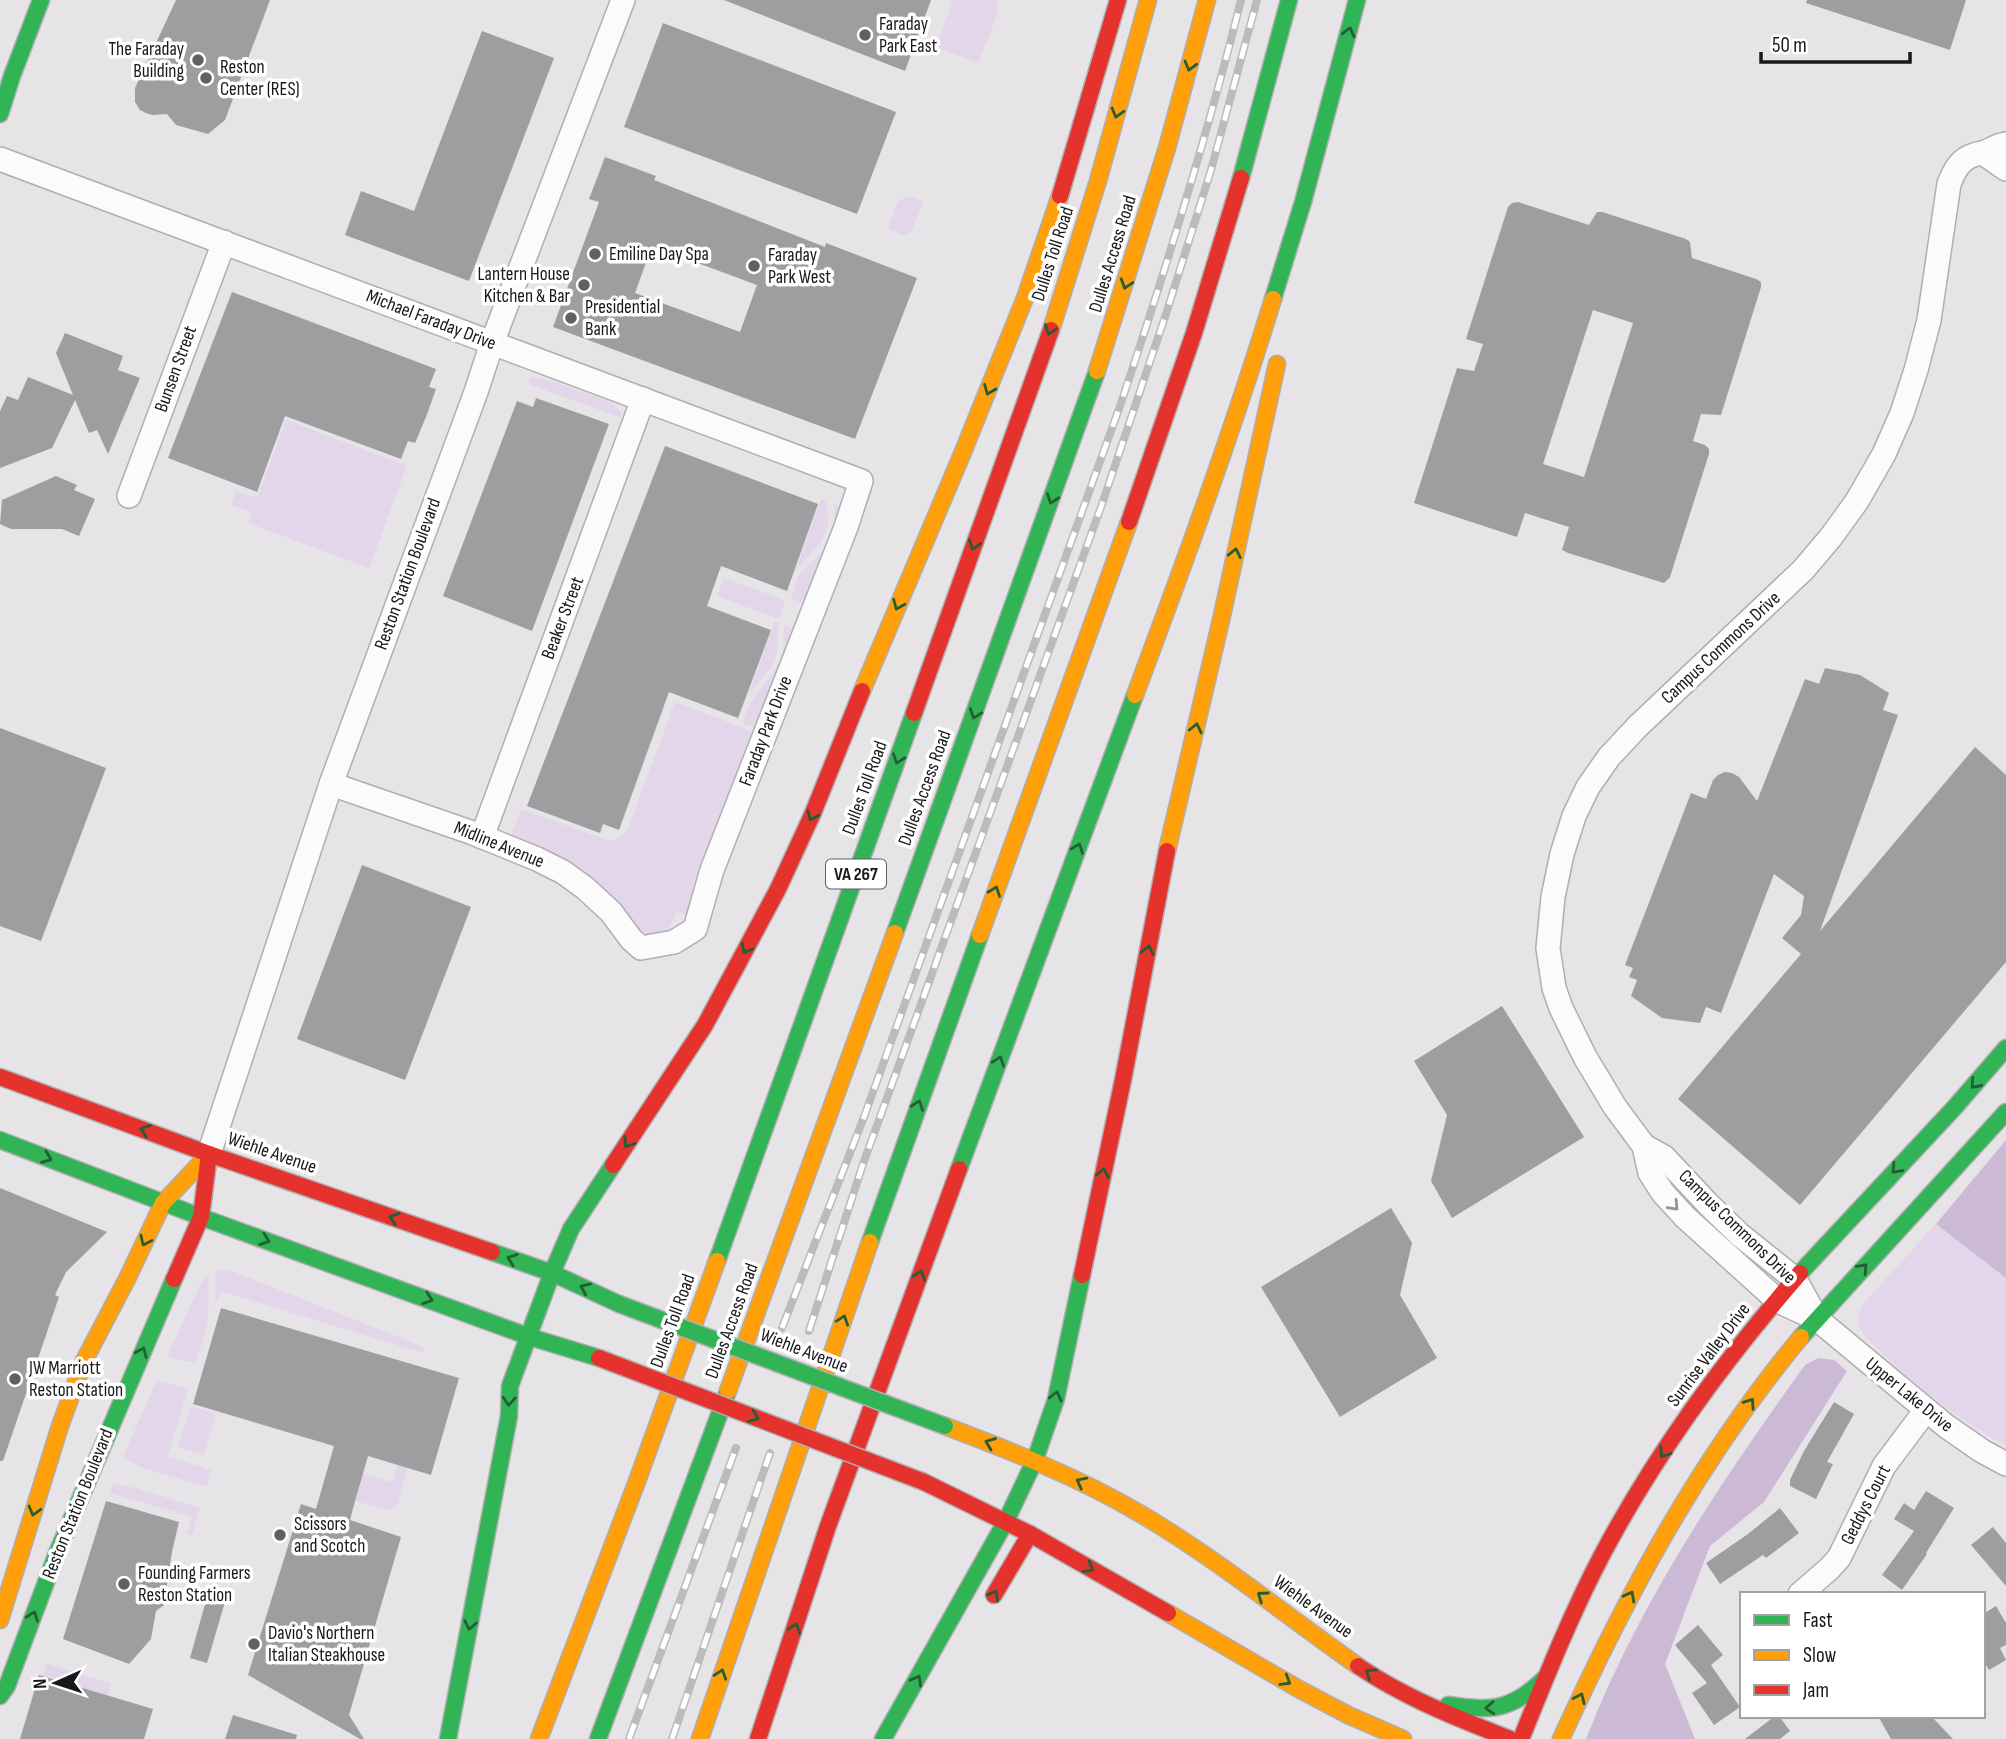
<svg xmlns="http://www.w3.org/2000/svg" width="2006" height="1739" font-family="'Sofia Sans Condensed',sans-serif">
<rect width="100%" height="100%" fill="#e6e4e7"/>
<g fill="#e3d6ea">
<polygon points="953,0 997,0 999,10 978,63 936,47"/>
<polygon points="908,196 923,201 912,232 904,236 888,229 898,201"/>
<polygon points="530,377 559,383 612,403 620,411 622,418 528,384"/>
<polygon points="286,420 407,466 369,568 248,523 251,512 231,505 236,491 257,498"/>
<path d="M821,499L825,501C837,533 816,548 796,570Z"/>
<path d="M833,505H843L806,604L791,599C794,589 795,580 801,572C806,566 812,562 817,557C830,545 839,521 833,505Z"/>
<polygon points="724,578 785,600 779,619 717,596"/>
<polygon points="775,621 778,623 777,653 773,664 748,696"/>
<path d="M784,625L796,629L756,728L743,724C747,698 769,682 781,660L783,654Z"/>
<polygon points="675,702 754,732 694,884 688,915 677,911 669,928 675,931 656,936 647,934 635,925 619,904 584,872 573,864 511,835 521,809 607,840 614,840 627,831"/>
<path d="M1936,1224L2006,1278V1446C1960,1420 1919,1388 1881,1352C1874,1345 1864,1338 1860,1328C1856,1319 1859,1311 1864,1303Z"/>
<polygon points="220,1270 234,1272 424,1347 423,1353 221,1291 215,1305 216,1272"/>
<polygon points="209,1274 208,1322 196,1363 167,1357 202,1281"/>
<polygon points="157,1380 188,1389 168,1456 166,1456 211,1470 207,1487 143,1468 123,1457"/>
<polygon points="191,1406 216,1414 204,1455 178,1447"/>
<polygon points="399,1460 409,1460 398,1503 388,1510 355,1501 362,1474 392,1482"/>
<polygon points="113,1484 136,1488 200,1508 192,1535 187,1534 192,1517 110,1493"/>
<polygon points="46,1663 111,1684 108,1696 43,1675"/>
</g>
<g fill="#ccb9d6">
<polygon points="2006,1140 2006,1278 1936,1224"/>
<path d="M1818,1358L1834,1360L1847,1371L1764,1502L1710,1546L1665,1664L1695,1739H1586C1639,1603 1720,1483 1805,1365Z"/>
</g>
<g fill="#9e9da0" fill-rule="evenodd">
<polygon points="176,0 270,0 225,120 208,134 176,125 167,114 152,115 146,113 140,110 135,102 135,88"/>
<polygon points="724,0 931,0 905,71"/>
<polygon points="1807,0 1966,0 1950,50 1806,3"/>
<polygon points="663,23 896,112 857,214 624,127"/>
<polygon points="482,31 554,58 469,281 345,235 361,191 414,211"/>
<path d="M605,157L656,176L654,180L825,247L826,243L917,278L855,439L553,327L599,202L589,199ZM652,246L757,285L740,332L635,293Z"/>
<path d="M1518,202L1589,225L1597,212H1602L1686,239L1690,242L1692,258L1756,279L1761,282V287L1721,415L1701,414L1693,441L1705,445L1709,449V454L1670,577L1664,583L1568,553L1562,550L1569,527L1525,513L1517,537L1414,503L1457,368L1474,371L1483,344L1466,339L1508,207L1512,203ZM1593,310L1633,323L1584,477L1543,464Z"/>
<polygon points="232,292 436,369 429,387 436,389 426,417 415,443 408,441 401,459 285,416 257,492 168,458"/>
<polygon points="65,333 123,356 118,370 140,378 108,454 97,430 89,433 75,400 52,448 0,468 0,411 7,396 18,400 28,377 73,395 56,353"/>
<polygon points="536,398 609,424 532,631 443,596 517,401 533,407"/>
<polygon points="665,446 818,504 787,591 721,566 707,606 771,630 738,718 669,692 619,830 603,824 600,833 527,806"/>
<polygon points="56,476 77,485 74,490 95,499 79,536 62,529 11,529 0,524 2,500"/>
<polygon points="1825,668 1860,675 1889,693 1883,710 1898,715 1820,931 1975,747 2006,775 2006,962 1800,1205 1678,1099 1801,954 1782,938 1801,915 1804,896 1774,874 1721,1013 1706,1007 1700,1023 1662,1018 1631,996 1637,980 1629,977 1633,968 1625,965 1691,793 1706,799 1713,780 1718,775 1725,772 1732,773 1739,777 1757,801 1805,679 1819,684"/>
<polygon points="0,728 106,768 41,941 0,926"/>
<polygon points="362,865 471,907 405,1080 297,1039"/>
<polygon points="1502,1006 1584,1137 1452,1218 1431,1181 1447,1115 1414,1061"/>
<polygon points="0,1188 107,1232 66,1272 55,1295 59,1297 3,1461 0,1461"/>
<polygon points="1391,1208 1412,1243 1400,1295 1437,1358 1340,1417 1261,1287"/>
<polygon points="221,1308 459,1378 431,1475 368,1456 355,1501 350,1520 401,1537 349,1715 364,1739 360,1739 248,1675 301,1504 316,1509 334,1446 193,1404"/>
<polygon points="1834,1402 1854,1414 1827,1462 1833,1464 1816,1499 1790,1486 1790,1480 1804,1451"/>
<polygon points="1926,1491 1954,1508 1926,1553 1927,1554 1902,1590 1882,1575 1914,1531 1894,1519 1904,1503 1914,1510"/>
<polygon points="106,1501 179,1522 172,1552 164,1605 156,1611 151,1639 129,1664 63,1639"/>
<polygon points="1780,1508 1799,1533 1766,1558 1763,1555 1720,1584 1706,1563 1748,1534"/>
<polygon points="1993,1527 2006,1543 2006,1586 1971,1545"/>
<polygon points="207,1597 225,1602 207,1663 190,1658"/>
<polygon points="1996,1606 2006,1623 2006,1645 2000,1648 2006,1660 1989,1670 1983,1660 1983,1614"/>
<polygon points="1698,1625 1723,1655 1711,1665 1740,1707 1714,1725 1692,1693 1707,1683 1675,1645"/>
<polygon points="39,1675 153,1709 144,1739 20,1739"/>
<polygon points="233,1715 297,1735 296,1739 225,1739"/>
<polygon points="1775,1716 1779,1716 1790,1731 1780,1739 1745,1739"/>
<polygon points="1878,1716 1931,1716 1953,1739 1891,1739"/>
</g>
<g fill="none" stroke-linecap="round" stroke-linejoin="round">
<g stroke="#b0aeb1" stroke-width="26">
<g id="street">
<path d="M2006,144C1998,145 1993,149 1985,152C1982,154 1978,153 1974,155C1960,159 1954,171 1949,184L1929,320L1916,370L1902,413L1884,454L1857,501L1831,537L1803,570L1637,727L1609,757L1588,787L1574,816L1562,854L1553,897L1548,948L1554,988L1561,1008L1585,1057L1615,1107L1644,1146L1650,1173L1663,1193L1685,1217L1778,1301L1817,1319L1946,1426L1982,1451L2006,1464"/>
<polyline points="1983,153 2006,169"/>
<polyline points="0,159 861,481 846,527 712,870 695,929 674,942 641,948 631,939 611,912 585,888 563,872 537,859 473,833 331,784"/>
<polyline points="129,496 224,242"/>
<polyline points="482,837 643,399"/>
<polyline points="1644,1146 1664,1157 1707,1203 1740,1235 1795,1279 1817,1319"/>
<polyline points="209,1154 331,784 476,392 492,343 623,0"/>
<polyline points="1800,1594 1829,1569 1839,1558 1884,1466 1926,1410"/>
</g>
</g>
<g stroke="#b0aeb1" stroke-width="19">
<g id="fast">
<polyline points="0,114 12,76 41,0"/>
<polyline points="1241,178 1289,0"/>
<polyline points="1273,299 1303,202 1357,0"/>
<polyline points="895,933 1097,371"/>
<polyline points="0,1140 201,1217 530,1337 599,1358"/>
<polyline points="959,1169 1135,695"/>
<polyline points="870,1242 980,935"/>
<polyline points="492,1252 552,1273 619,1304"/>
<polyline points="717,1261 914,713"/>
<polyline points="1800,1273 1955,1107 2006,1048"/>
<polyline points="1801,1337 2006,1112"/>
<polyline points="0,1696 7,1686 57,1553 174,1279"/>
<path d="M1448,1705C1491,1712 1512,1710 1544,1679"/>
<polyline points="448,1739 509,1416 510,1386 552,1273 571,1229 613,1165"/>
<polyline points="598,1739 728,1391"/>
<polyline points="883,1739 1006,1521 1035,1460 1056,1399 1082,1275"/>
</g>
</g>
<g stroke="#b0aeb1" stroke-width="19">
<g id="slow">
<polyline points="1051,330 1098,181 1148,0"/>
<polyline points="1097,371 1167,148 1207,0"/>
<polyline points="862,691 963,452 1025,298 1060,196"/>
<path d="M1135,695C1184,564 1232,433 1273,299"/>
<polyline points="1167,851 1221,620 1277,364"/>
<polyline points="980,935 1129,522"/>
<polyline points="728,1391 895,933"/>
<path d="M945,1426C1011,1451 1078,1477 1139,1513C1216,1558 1285,1615 1358,1666"/>
<polyline points="1168,1613 1297,1688 1348,1715 1403,1739"/>
<polyline points="0,1620 60,1426 84,1361 127,1279 163,1203 209,1154"/>
<polyline points="539,1739 636,1484 717,1261"/>
<polyline points="700,1739 870,1242"/>
<path d="M1561,1739C1626,1596 1700,1458 1801,1337"/>
</g>
</g>
<g stroke="#b0aeb1" stroke-width="19">
<g id="jam">
<polyline points="1060,196 1118,0"/>
<polyline points="1129,522 1194,333 1241,178"/>
<polyline points="914,713 1051,330"/>
<polyline points="0,1077 209,1154 492,1252"/>
<polyline points="613,1165 705,1025 778,889 813,813 862,691"/>
<polyline points="1082,1275 1123,1080 1167,851"/>
<polyline points="174,1279 201,1217 209,1154"/>
<polyline points="924,1482 1030,1534 1168,1613"/>
<polyline points="994,1595 1030,1534"/>
<path d="M1358,1666C1405,1698 1457,1718 1510,1739"/>
<polyline points="758,1739 828,1526 959,1169"/>
<path d="M1521,1739C1546,1677 1571,1614 1602,1555C1656,1453 1725,1359 1800,1273"/>
</g>
</g>
<use href="#street" stroke="#fbfbfb" stroke-width="23"/>
<use href="#fast" stroke="#30b455" stroke-width="16"/>
<use href="#slow" stroke="#ff9f0a" stroke-width="16"/>
<use href="#jam" stroke="#e5322d" stroke-width="16"/>
<g stroke="#bcbbbc" stroke-width="8">
<g id="rail">
<path d="M782,1328L864,1117L1120,406C1165,272 1207,137 1241,0"/>
<polyline points="809,1331 863,1164 1101,507 1167,311 1211,170 1257,0"/>
<polyline points="629,1739 736,1448"/>
<polyline points="672,1739 770,1453"/>
</g>
</g>
<use href="#rail" stroke="#fff" stroke-width="5" stroke-dasharray="16" stroke-linecap="butt"/>
<g stroke="#b0aeb1" stroke-width="19" stroke-linecap="butt">
<polyline id="fast-bridge" points="619,1304 945,1426"/>
</g>
<g stroke="#b0aeb1" stroke-width="19" stroke-linecap="butt">
<polyline id="jam-bridge" points="599,1358 924,1482"/>
</g>
<use href="#fast-bridge" stroke="#30b455" stroke-width="16"/>
<use href="#jam-bridge" stroke="#e5322d" stroke-width="16"/>
</g>
<defs><path id="oneway-chevron" d="M-2-3.5L2.5 0L-2 3.5" fill="none" stroke-width="1.6" stroke-linecap="round" stroke-linejoin="round" transform="scale(1.75)"/></defs>
<g stroke="#235e34">
<use href="#oneway-chevron" transform="translate(1349 32) rotate(-76)"/>
<use href="#oneway-chevron" transform="translate(1190 66) rotate(105)"/>
<use href="#oneway-chevron" transform="translate(1117 113) rotate(106)"/>
<use href="#oneway-chevron" transform="translate(1126 284) rotate(108)"/>
<use href="#oneway-chevron" transform="translate(1050 330) rotate(109)"/>
<use href="#oneway-chevron" transform="translate(989 390) rotate(112)"/>
<use href="#oneway-chevron" transform="translate(1052 499) rotate(110)"/>
<use href="#oneway-chevron" transform="translate(974 545) rotate(109)"/>
<use href="#oneway-chevron" transform="translate(1235 553) rotate(-78)"/>
<use href="#oneway-chevron" transform="translate(898 605) rotate(113)"/>
<use href="#oneway-chevron" transform="translate(975 714) rotate(110)"/>
<use href="#oneway-chevron" transform="translate(1196 728) rotate(-77)"/>
<use href="#oneway-chevron" transform="translate(898 759) rotate(110)"/>
<use href="#oneway-chevron" transform="translate(812 816) rotate(114)"/>
<use href="#oneway-chevron" transform="translate(1078 848) rotate(-69)"/>
<use href="#oneway-chevron" transform="translate(995 891) rotate(-70)"/>
<use href="#oneway-chevron" transform="translate(746 949) rotate(118)"/>
<use href="#oneway-chevron" transform="translate(1148 950) rotate(-79)"/>
<use href="#oneway-chevron" transform="translate(999 1061) rotate(-70)"/>
<use href="#oneway-chevron" transform="translate(1975 1084) rotate(132)"/>
<use href="#oneway-chevron" transform="translate(918 1105) rotate(-70)"/>
<use href="#oneway-chevron" transform="translate(145 1130) rotate(-160)"/>
<use href="#oneway-chevron" transform="translate(628 1143) rotate(124)"/>
<use href="#oneway-chevron" transform="translate(47 1158) rotate(21)"/>
<use href="#oneway-chevron" transform="translate(1896 1169) rotate(133)"/>
<use href="#oneway-chevron" transform="translate(1103 1173) rotate(-78)"/>
<use href="#oneway-chevron" transform="translate(394 1218) rotate(-161)"/>
<use href="#oneway-chevron" transform="translate(265 1240) rotate(19)"/>
<use href="#oneway-chevron" transform="translate(145 1241) rotate(115)"/>
<use href="#oneway-chevron" transform="translate(512 1259) rotate(-161)"/>
<use href="#oneway-chevron" transform="translate(1863 1268) rotate(-47)"/>
<use href="#oneway-chevron" transform="translate(920 1275) rotate(-70)"/>
<use href="#oneway-chevron" transform="translate(585 1288) rotate(-156)"/>
<use href="#oneway-chevron" transform="translate(428 1299) rotate(20)"/>
<use href="#oneway-chevron" transform="translate(843 1320) rotate(-71)"/>
<use href="#oneway-chevron" transform="translate(142 1352) rotate(-66)"/>
<use href="#oneway-chevron" transform="translate(1056 1396) rotate(-76)"/>
<use href="#oneway-chevron" transform="translate(509 1401) rotate(93)"/>
<use href="#oneway-chevron" transform="translate(1750 1403) rotate(-55)"/>
<use href="#oneway-chevron" transform="translate(754 1417) rotate(21)"/>
<use href="#oneway-chevron" transform="translate(990 1443) rotate(-159)"/>
<use href="#oneway-chevron" transform="translate(1664 1453) rotate(124)"/>
<use href="#oneway-chevron" transform="translate(1081 1482) rotate(-153)"/>
<use href="#oneway-chevron" transform="translate(34 1511) rotate(106)"/>
<use href="#oneway-chevron" transform="translate(1089 1568) rotate(30)"/>
<use href="#oneway-chevron" transform="translate(994 1595) rotate(-60)"/>
<use href="#oneway-chevron" transform="translate(1262 1596) rotate(-145)"/>
<use href="#oneway-chevron" transform="translate(1630 1596) rotate(-62)"/>
<use href="#oneway-chevron" transform="translate(33 1616) rotate(-70)"/>
<use href="#oneway-chevron" transform="translate(470 1625) rotate(101)"/>
<use href="#oneway-chevron" transform="translate(795 1628) rotate(-72)"/>
<use href="#oneway-chevron" transform="translate(1370 1673) rotate(-146)"/>
<use href="#oneway-chevron" transform="translate(721 1674) rotate(-72)"/>
<use href="#oneway-chevron" transform="translate(917 1680) rotate(-61)"/>
<use href="#oneway-chevron" transform="translate(1286 1681) rotate(31)"/>
<use href="#oneway-chevron" transform="translate(1580 1698) rotate(-65)"/>
<use href="#oneway-chevron" transform="translate(1490 1708) rotate(176)"/>
</g>
<use stroke="#959495" href="#oneway-chevron" transform="translate(1674 1206) rotate(47)"/>
<g fill="#605f61" stroke="#fff" stroke-width="2.5">
<circle cx="865" cy="35" r="7"/>
<circle cx="198" cy="60" r="7"/>
<circle cx="206" cy="78" r="7"/>
<circle cx="595" cy="254" r="7"/>
<circle cx="754" cy="266" r="7"/>
<circle cx="584" cy="285" r="7"/>
<circle cx="571" cy="318" r="7"/>
<circle cx="15" cy="1379" r="7"/>
<circle cx="280" cy="1535" r="7"/>
<circle cx="124" cy="1584" r="7"/>
<circle cx="254" cy="1644" r="7"/>
</g>
<g text-anchor="middle" dominant-baseline="central" stroke-width="7" stroke-linejoin="round" paint-order="stroke">
<rect fill="#fff" stroke="#5d5d5e" stroke-width="2" x="826" y="859.5" width="60" height="29" rx="5"/>
<g font-size="18" font-weight="bold" fill="#181719">
<text x="856" y="874">VA 267</text>
</g>
<g font-size="19" fill="#181719" stroke="#fff" text-anchor="start">
<text x="879" y="24">Faraday<tspan x="879" dy="22">Park East</tspan></text>
<text x="184" y="49" text-anchor="end">The Faraday<tspan x="184" dy="22">Building</tspan></text>
<text x="220" y="67">Reston<tspan x="220" dy="22">Center (RES)</tspan></text>
<text x="609" y="254">Emiline Day Spa</text>
<text x="768" y="255">Faraday<tspan x="768" dy="22">Park West</tspan></text>
<text x="570" y="274" text-anchor="end">Lantern House<tspan x="570" dy="22">Kitchen &amp; Bar</tspan></text>
<text x="585" y="307">Presidential<tspan x="585" dy="22">Bank</tspan></text>
<text x="29" y="1368">JW Marriott<tspan x="29" dy="22">Reston Station</tspan></text>
<text x="294" y="1524">Scissors<tspan x="294" dy="22">and Scotch</tspan></text>
<text x="138" y="1573">Founding Farmers<tspan x="138" dy="22">Reston Station</tspan></text>
<text x="268" y="1633">Davio's Northern<tspan x="268" dy="22">Italian Steakhouse</tspan></text>
</g>
<g font-size="19" fill="#181719" stroke="#fff">
<text transform="translate(1053 254) rotate(-72)">Dulles Toll Road</text>
<text transform="translate(1113 254) rotate(-73)">Dulles Access Road</text>
<text transform="translate(431 320) rotate(21)">Michael Faraday Drive</text>
<text transform="translate(176 369) rotate(-70)">Bunsen Street</text>
<text transform="translate(408 574) rotate(-70)">Reston Station Boulevard</text>
<text transform="translate(563 618) rotate(-69)">Beaker Street</text>
<text transform="translate(1721 648) rotate(-43)">Campus Commons Drive</text>
<text transform="translate(766 731) rotate(-69)">Faraday Park Drive</text>
<text transform="translate(865 788) rotate(-70)">Dulles Toll Road</text>
<text transform="translate(925 788) rotate(-70)">Dulles Access Road</text>
<text transform="translate(499 845) rotate(22)">Midline Avenue</text>
<text transform="translate(272 1153) rotate(19)">Wiehle Avenue</text>
<text transform="translate(1737 1227) rotate(44)">Campus Commons Drive</text>
<text transform="translate(673 1321) rotate(-70)">Dulles Toll Road</text>
<text transform="translate(732 1321) rotate(-70)">Dulles Access Road</text>
<text transform="translate(804 1351) rotate(21)">Wiehle Avenue</text>
<text transform="translate(1709 1355) rotate(-53)">Sunrise Valley Drive</text>
<text transform="translate(1909 1395) rotate(39)">Upper Lake Drive</text>
<text transform="translate(78 1504) rotate(-68)">Reston Station Boulevard</text>
<text transform="translate(1866 1505) rotate(-63)">Geddys Court</text>
<text transform="translate(1313 1607) rotate(36)">Wiehle Avenue</text>
</g>
</g>
<rect x="1740" y="1592" width="245" height="126" fill="#ffffff" stroke="#a3a2a3" stroke-width="2"/>
<rect x="1754" y="1615" width="35" height="10" fill="#30b455" stroke="#a3a2a3" stroke-width="2"/>
<text x="1803" y="1627" font-size="21" fill="#181719">Fast</text>
<rect x="1754" y="1650" width="35" height="10" fill="#ff9f0a" stroke="#a3a2a3" stroke-width="2"/>
<text x="1803" y="1662" font-size="21" fill="#181719">Slow</text>
<rect x="1754" y="1685" width="35" height="10" fill="#e5322d" stroke="#a3a2a3" stroke-width="2"/>
<text x="1803" y="1697" font-size="21" fill="#181719">Jam</text>
<g transform="translate(56 1683) rotate(267)" stroke="#ffffff" stroke-width="5" paint-order="stroke">
<path d="M0-5L12 26L0 18L-12 26Z" fill="#181719"/>
<text y="-10" font-size="19" font-weight="bold" text-anchor="middle" fill="#181719">N</text>
</g>
<path d="M1761 52v10h149v-10" fill="none" stroke="#181719" stroke-width="3.5"/>
<text x="1772" y="52" font-size="21" fill="#181719" stroke="#ffffff" stroke-width="5" paint-order="stroke">50 m</text>
</svg>
